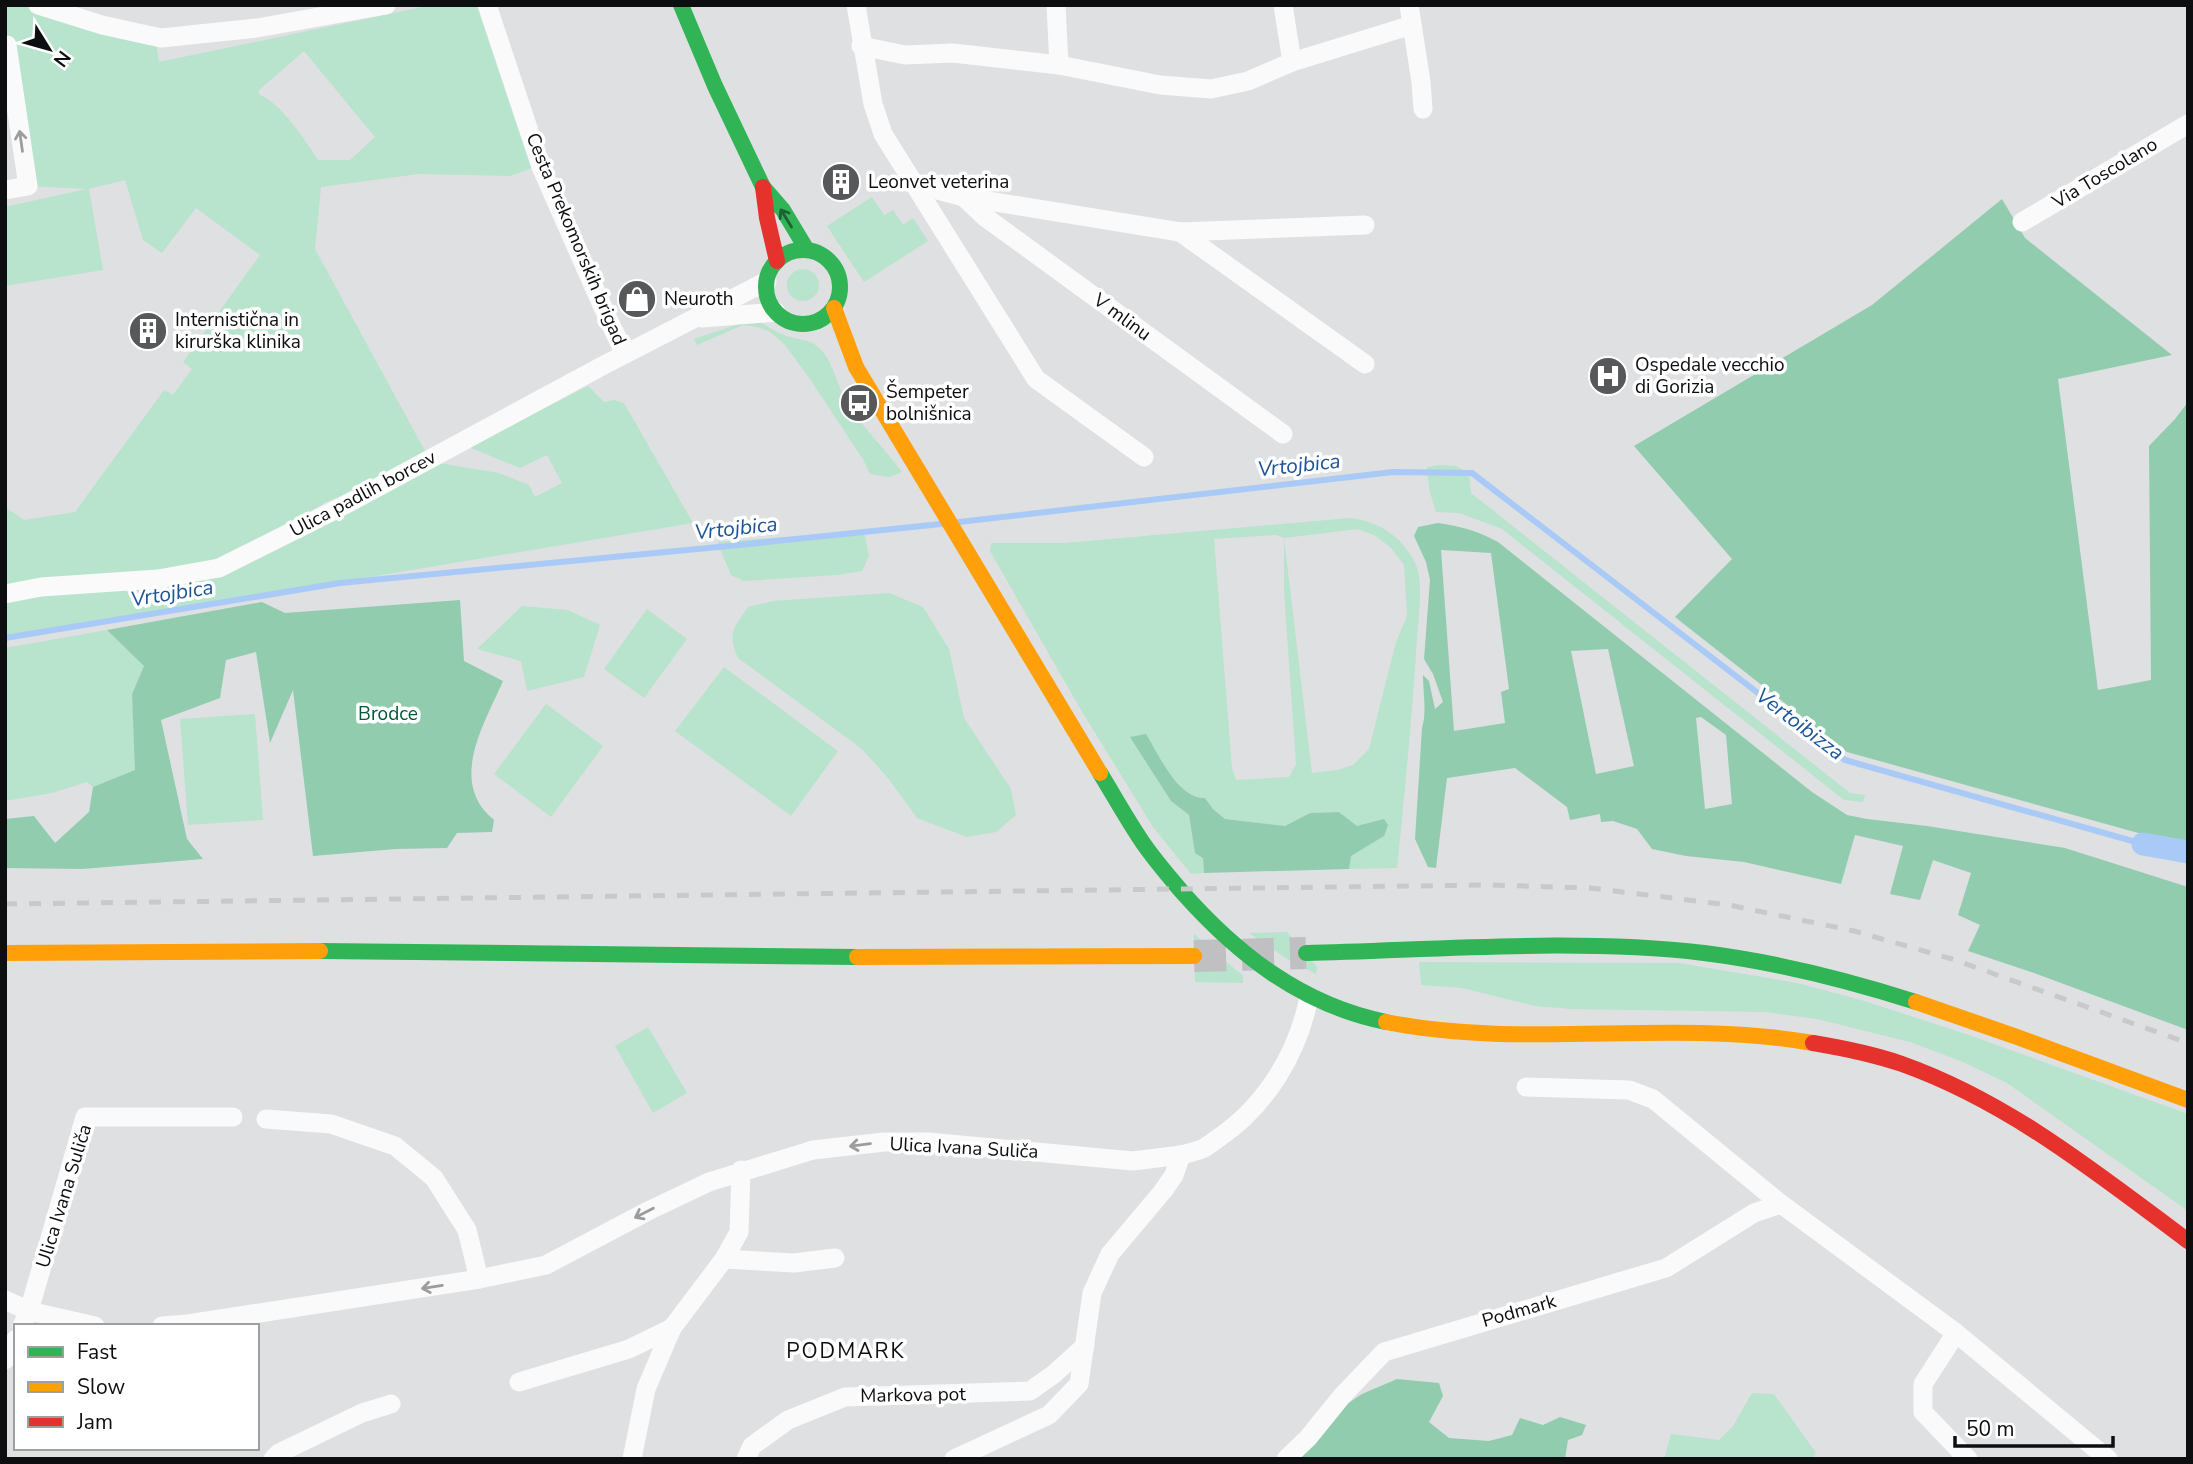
<svg xmlns="http://www.w3.org/2000/svg" width="2193" height="1464" font-family="'Nunito Sans',sans-serif">
<rect width="100%" height="100%" fill="#dfe0e2"/>
<g fill="#b8e3cc" fill-rule="evenodd">
<path d="M5,5H38L155,36L159,62L432,5H484L538,166L510,176L419,174L321,187L315,249L430,460L427,461L499,473L529,485L535,497L562,483L547,455L520,468L469,447L588,386L604,402L614,400L624,403L693,523L5,638V507L24,520L75,512L164,390L173,395L192,369L183,362L260,255L196,208L162,253L143,240L125,180L89,189L103,270L5,286V207L86,189L28,186L5,45ZM304,51L375,137L350,160H318C305,140 282,104 260,95L258,91ZM422,463L229,562L326,502Z"/>
<polygon points="872,197 884,215 893,210 903,225 913,218 928,241 864,282 827,226"/>
<circle cx="803" cy="285" r="16"/>
<path d="M760,323C769,326 775,332 784,335C795,340 809,338 819,348C833,360 836,384 846,400C862,428 884,447 902,472L889,477L870,474L864,461L810,379L785,345L769,331L757,327L743,325L697,345L694,339L739,324Z"/>
<polygon points="1440,465 1456,466 1469,474 1471,493 1850,793 1865,795 1863,802 1844,800 1502,529 1459,513 1436,512 1429,489 1427,467"/>
<path d="M1350,518C1380,522 1402,536 1416,565C1424,583 1418,619 1417,639C1412,715 1405,792 1397,868L1349,869L1350,856L1384,836L1357,826L1339,812L1310,813L1285,826L1225,819L1213,809L1205,798C1178,799 1159,755 1146,735L1131,737L1171,801L1189,815L1195,852L1203,857L1204,873L1191,874L1153,827L1081,710L990,551L991,543H1065ZM1358,529L1376,536L1391,548L1404,565L1407,616L1396,642L1369,749L1353,765L1337,770L1312,773L1284,538ZM1276,535L1284,538V590L1296,764L1289,777L1236,780L1232,769L1214,539Z"/>
<polygon points="864,531 869,556 862,571 837,575 744,581 731,575 717,542"/>
<path d="M889,593L923,607L949,649L964,718L1011,789L1016,815L996,832L967,837L917,818L888,778L862,749L738,658C727,634 734,627 748,607L773,601Z"/>
<polygon points="522,606 568,610 600,625 584,677 527,691 521,661 477,649"/>
<polygon points="647,609 687,639 644,698 604,669"/>
<polygon points="107,630 144,666 132,694 136,770 93,787 87,782 52,793 5,801 5,648"/>
<polygon points="724,667 838,751 791,816 675,731"/>
<polygon points="546,704 603,746 551,817 494,774"/>
<polygon points="255,714 263,820 188,825 180,719"/>
<polygon points="1287,932 1317,967 1316,974 1287,959 1249,933"/>
<polygon points="1194,934 1243,976 1243,983 1195,982"/>
<polygon points="1419,962 1679,963 1797,983 1861,1000 1969,1035 2188,1114 2188,1211 2007,1083 1963,1062 1910,1042 1817,1019 1766,1012 1571,1009 1535,1006 1462,988 1421,985"/>
<polygon points="648,1027 687,1093 653,1113 615,1046"/>
<polygon points="1752,1393 1774,1394 1816,1453 1812,1459 1664,1459 1671,1434 1719,1440 1733,1426"/>
</g>
<g fill="#91ccaf" fill-rule="evenodd">
<polygon points="2002,199 2025,238 2172,355 2058,379 2098,690 2151,680 2149,446 2175,419 2188,402 2188,845 2142,834 1847,752 1675,617 1732,559 1634,446 1872,305"/>
<path d="M1438,523C1460,526 1478,531 1498,542L1812,792L1847,815L1867,819L1927,826L2065,848L2188,887V1030L2031,972L1968,951L1980,925L1958,915L1971,873L1933,860L1920,900L1890,894L1903,846L1855,835L1841,884L1744,862L1686,856L1652,849L1637,829L1613,821L1601,822L1600,814L1570,820L1567,807L1515,768L1447,778L1436,868L1428,867L1415,839L1422,728C1427,712 1423,693 1423,675L1429,681L1435,709L1443,702L1433,674L1424,659L1430,580L1426,562L1414,536L1418,527ZM1441,550L1491,553L1509,689L1501,692L1505,723L1454,731ZM1608,649L1634,766L1596,774L1571,651ZM1701,717L1726,735L1732,804L1705,809L1696,718Z"/>
<path d="M460,600L464,661L503,681C485,723 447,782 494,820L492,832L457,833L447,848L396,849L313,856L293,690L270,743L256,652L226,660L220,698L161,720L187,839L203,859L82,869L5,868V819L34,816L55,843L89,812L93,787L135,770L132,694L144,666L107,630L262,602L285,613Z"/>
<path d="M1146,734C1159,755 1178,799 1205,798L1213,809L1225,819L1285,826L1310,813L1339,812L1357,826L1384,819L1388,825L1384,836L1351,856L1349,869L1204,873L1203,858L1195,853L1189,815L1171,801L1130,737Z"/>
<polygon points="1397,1379 1439,1383 1443,1396 1429,1422 1449,1438 1489,1441 1512,1435 1520,1418 1543,1425 1560,1417 1586,1425 1582,1435 1568,1440 1565,1459 1287,1459 1332,1414 1362,1394"/>
</g>
<g fill="none" stroke-linecap="round" stroke-linejoin="round">
<g stroke="#a9caf6" stroke-width="6">
<polyline points="959,522 1393,472 1472,473 1845,760 2143,844"/>
<polyline points="5,638 340,583 729,546 941,524"/>
</g>
<polyline stroke="#a9caf6" stroke-width="23" points="2143,844 2188,852"/>
<polyline stroke="#c0c0c2" stroke-width="32" stroke-dasharray="32 16" stroke-linecap="butt" points="1194,956 1306,953"/>
<g stroke="#fafafb" stroke-width="19">
<polyline points="38,5 102,25 161,38 257,28 386,5"/>
<polyline points="487,5 541,167 609,321 625,354"/>
<polyline points="856,5 873,104 883,134 1036,379 1144,457"/>
<polyline points="1056,5 1059,65"/>
<polyline points="1409,5 1421,82 1423,109"/>
<polyline points="5,45 7,45 28,186 5,190"/>
<polyline points="861,46 905,55 953,53 1059,65 1160,85 1211,89 1248,81 1292,62 1283,5"/>
<polyline points="1292,62 1412,25"/>
<polyline points="915,184 964,197 1180,232 1365,225"/>
<polyline points="964,197 985,217 1283,434"/>
<polyline points="2022,222 2188,124"/>
<polyline points="1180,232 1365,364"/>
<polyline points="702,318 776,312"/>
<polyline points="5,594 41,587 158,579 219,568 341,507 604,365 767,281"/>
<polyline points="1526,1087 1629,1090 1653,1099 1781,1204 1956,1333"/>
<polyline points="266,1119 331,1124 395,1146 434,1178 467,1230 479,1279"/>
<polyline points="724,1259 794,1263 835,1258"/>
<polyline points="5,1300 29,1311 95,1326"/>
<polyline points="22,1326 29,1311 85,1117 233,1117"/>
<polyline points="162,1326 188,1324 479,1279 546,1265 648,1211 709,1182 813,1150 884,1142 928,1142 1133,1161 1181,1155"/>
<polyline points="5,1360 16,1339"/>
<polyline points="519,1382 629,1349 672,1328"/>
<polyline points="273,1459 279,1453 362,1413 391,1404"/>
<polyline points="632,1459 646,1389 672,1328 724,1259 739,1232 741,1170"/>
<polyline points="746,1459 752,1446 788,1420 845,1397 1030,1391 1054,1374 1085,1346"/>
<path d="M954,1459L1049,1415L1079,1384L1092,1293L1110,1254L1163,1191L1174,1175L1181,1155C1188,1153 1195,1152 1202,1149C1208,1146 1214,1141 1220,1137C1267,1104 1298,1053 1309,997"/>
<polyline points="1286,1459 1308,1438 1342,1396 1384,1352 1666,1268 1754,1213 1781,1204"/>
<polyline points="1968,1459 1923,1412 1923,1384 1956,1333 2108,1459"/>
</g>
<g stroke="#30b455" stroke-width="16">
<polyline points="681,5 715,86 763,187 783,210 807,250"/>
<circle cx="803" cy="287" r="37"/>
<path d="M1100,773C1113,794 1125,816 1139,837C1151,856 1167,874 1182,892C1238,955 1302,1005 1386,1022"/>
<polyline points="320,951 857,957"/>
<path d="M1306,953C1435,950 1576,938 1704,953C1776,962 1847,980 1916,1002"/>
</g>
<g stroke="#ff9f0a" stroke-width="16">
<polyline points="834,308 856,367 1100,773"/>
<polyline points="5,953 320,951"/>
<polyline points="857,957 1194,956"/>
<polyline points="1916,1002 2017,1037 2188,1100"/>
<path d="M1386,1022C1526,1050 1672,1018 1813,1043"/>
</g>
<g stroke="#e5322d" stroke-width="16">
<polyline points="763,187 767,218 777,261"/>
<path d="M1813,1043C1843,1048 1873,1054 1902,1064C2009,1102 2098,1174 2188,1241"/>
</g>
<polyline stroke="#c9c9ca" stroke-width="5" stroke-dasharray="12 12" stroke-linecap="butt" points="5,904 1490,885 1590,888 1729,905 1854,931 1952,959 2188,1043"/>
</g>
<defs><path id="oneway-shaft" d="M-6 0H5M1.5-3L5.5 0L1.5 3" fill="none" stroke-width="1.6" stroke-linecap="round" stroke-linejoin="round" transform="scale(1.75)"/></defs>
<g stroke="#9b9c9d">
<use href="#oneway-shaft" transform="translate(21 141) rotate(-98)"/>
<use href="#oneway-shaft" transform="translate(860 1145) rotate(173)"/>
<use href="#oneway-shaft" transform="translate(644 1213) rotate(153)"/>
<use href="#oneway-shaft" transform="translate(432 1287) rotate(171)"/>
</g>
<use stroke="#1e6132" href="#oneway-shaft" transform="translate(786 218) rotate(-122)"/>
<defs>
<g id="building-disc" transform="scale(2.0125)"><circle r="9.5" fill="#565859" stroke="#fff"/><path d="M-4-6H4V6H1V3H-1V6H-4ZM-2.5-4.3h1.7v1.8h-1.7ZM.8-4.3h1.7v1.8H.8ZM-2.5-1h1.7V.8h-1.7ZM.8-1h1.7V.8H.8Z" fill="#fff"/></g>
<g id="shop-disc" transform="scale(2.0125)"><circle r="9.5" fill="#565859" stroke="#fff"/><path d="M-5-2.5h2.3a2.7 3.5 0 0 1 5.4 0H5L5.5 6h-11ZM-1.5-2.5h3a1.5 2.3 0 0 0-3 0Z" fill="#fff"/></g>
<g id="hospital-disc" transform="scale(2.0125)"><circle r="9.5" fill="#565859" stroke="#fff"/><path d="M-5-5h3v3.5h4V-5h3V5h-3V1.5h-4V5h-3Z" fill="#fff"/></g>
<g id="bus-disc" transform="scale(2.0125)"><circle r="9.5" fill="#565859" stroke="#fff"/><path d="M-5-6H5V4H4V6H2V4H-2V6H-4V4H-5ZM-3.5-4V0h7V-4ZM-3.5 1.2v1.5H-2V1.2ZM2 1.2v1.5H3.5V1.2Z" fill="#fff"/></g>
</defs>
<g fill-rule="evenodd">
<use href="#building-disc" x="841" y="182"/>
<use href="#shop-disc" x="637" y="299"/>
<use href="#building-disc" x="148" y="331"/>
<use href="#hospital-disc" x="1608" y="376"/>
<use href="#bus-disc" x="859" y="403"/>
</g>
<g text-anchor="middle" dominant-baseline="central" stroke-width="7" stroke-linejoin="round" paint-order="stroke">
<g font-size="19" fill="#0d0e0f" stroke="#fff">
<text transform="translate(2105 173) rotate(-31)">Via Toscolano</text>
<text transform="translate(576 239) rotate(67)">Cesta Prekomorskih brigad</text>
<text transform="translate(1122 317) rotate(36)">V mlinu</text>
<text transform="translate(363 494) rotate(-28)">Ulica padlih borcev</text>
<text transform="translate(964 1148) rotate(3)">Ulica Ivana Suliča</text>
<text transform="translate(64 1196) rotate(-73)">Ulica Ivana Suliča</text>
<text transform="translate(1519 1311) rotate(-16)">Podmark</text>
<text transform="translate(913 1395) rotate(-1)">Markova pot</text>
</g>
<g font-size="19" fill="#0d0e0f" stroke="#fff" text-anchor="start">
<text x="868" y="182">Leonvet veterina</text>
<text x="664" y="299">Neuroth</text>
<text x="175" y="320">Internistična in<tspan x="175" dy="22">kirurška klinika</tspan></text>
<text x="1635" y="365">Ospedale vecchio<tspan x="1635" dy="22">di Gorizia</tspan></text>
<text x="886" y="392">Šempeter<tspan x="886" dy="22">bolnišnica</tspan></text>
</g>
<g font-size="19" fill="#035937" stroke="#fff">
<text x="388" y="714">Brodce</text>
</g>
<g font-size="21" font-style="italic" fill="#1d5498" stroke="#fff">
<text transform="translate(1299 465) rotate(-6)">Vrtojbica</text>
<text transform="translate(736 528) rotate(-6)">Vrtojbica</text>
<text transform="translate(172 593) rotate(-9)">Vrtojbica</text>
<text transform="translate(1800 724) rotate(37)">Vertoibizza</text>
</g>
<g font-size="21" letter-spacing="2" fill="#0d0e0f" stroke="#fff">
<text x="846" y="1351">PODMARK</text>
</g>
</g>
<rect width="2193" height="1464" fill="none" stroke="#0d0e0f" stroke-width="14"/>
<rect x="14" y="1324" width="245" height="126" fill="#ffffff" stroke="#9e9f9f" stroke-width="2"/>
<rect x="28" y="1347" width="35" height="10" fill="#30b455" stroke="#9e9f9f" stroke-width="2"/>
<text x="77" y="1359" font-size="21" fill="#0d0e0f">Fast</text>
<rect x="28" y="1382" width="35" height="10" fill="#ff9f0a" stroke="#9e9f9f" stroke-width="2"/>
<text x="77" y="1394" font-size="21" fill="#0d0e0f">Slow</text>
<rect x="28" y="1417" width="35" height="10" fill="#e5322d" stroke="#9e9f9f" stroke-width="2"/>
<text x="77" y="1429" font-size="21" fill="#0d0e0f">Jam</text>
<g transform="translate(49 49) rotate(127)" stroke="#ffffff" stroke-width="5" paint-order="stroke">
<path d="M0-5L12 26L0 18L-12 26Z" fill="#0d0e0f"/>
<text y="-10" font-size="19" font-weight="bold" text-anchor="middle" fill="#0d0e0f">N</text>
</g>
<path d="M1955 1436v10h158v-10" fill="none" stroke="#0d0e0f" stroke-width="3.5"/>
<text x="1966" y="1436" font-size="21" fill="#0d0e0f" stroke="#ffffff" stroke-width="5" paint-order="stroke">50 m</text>
</svg>
